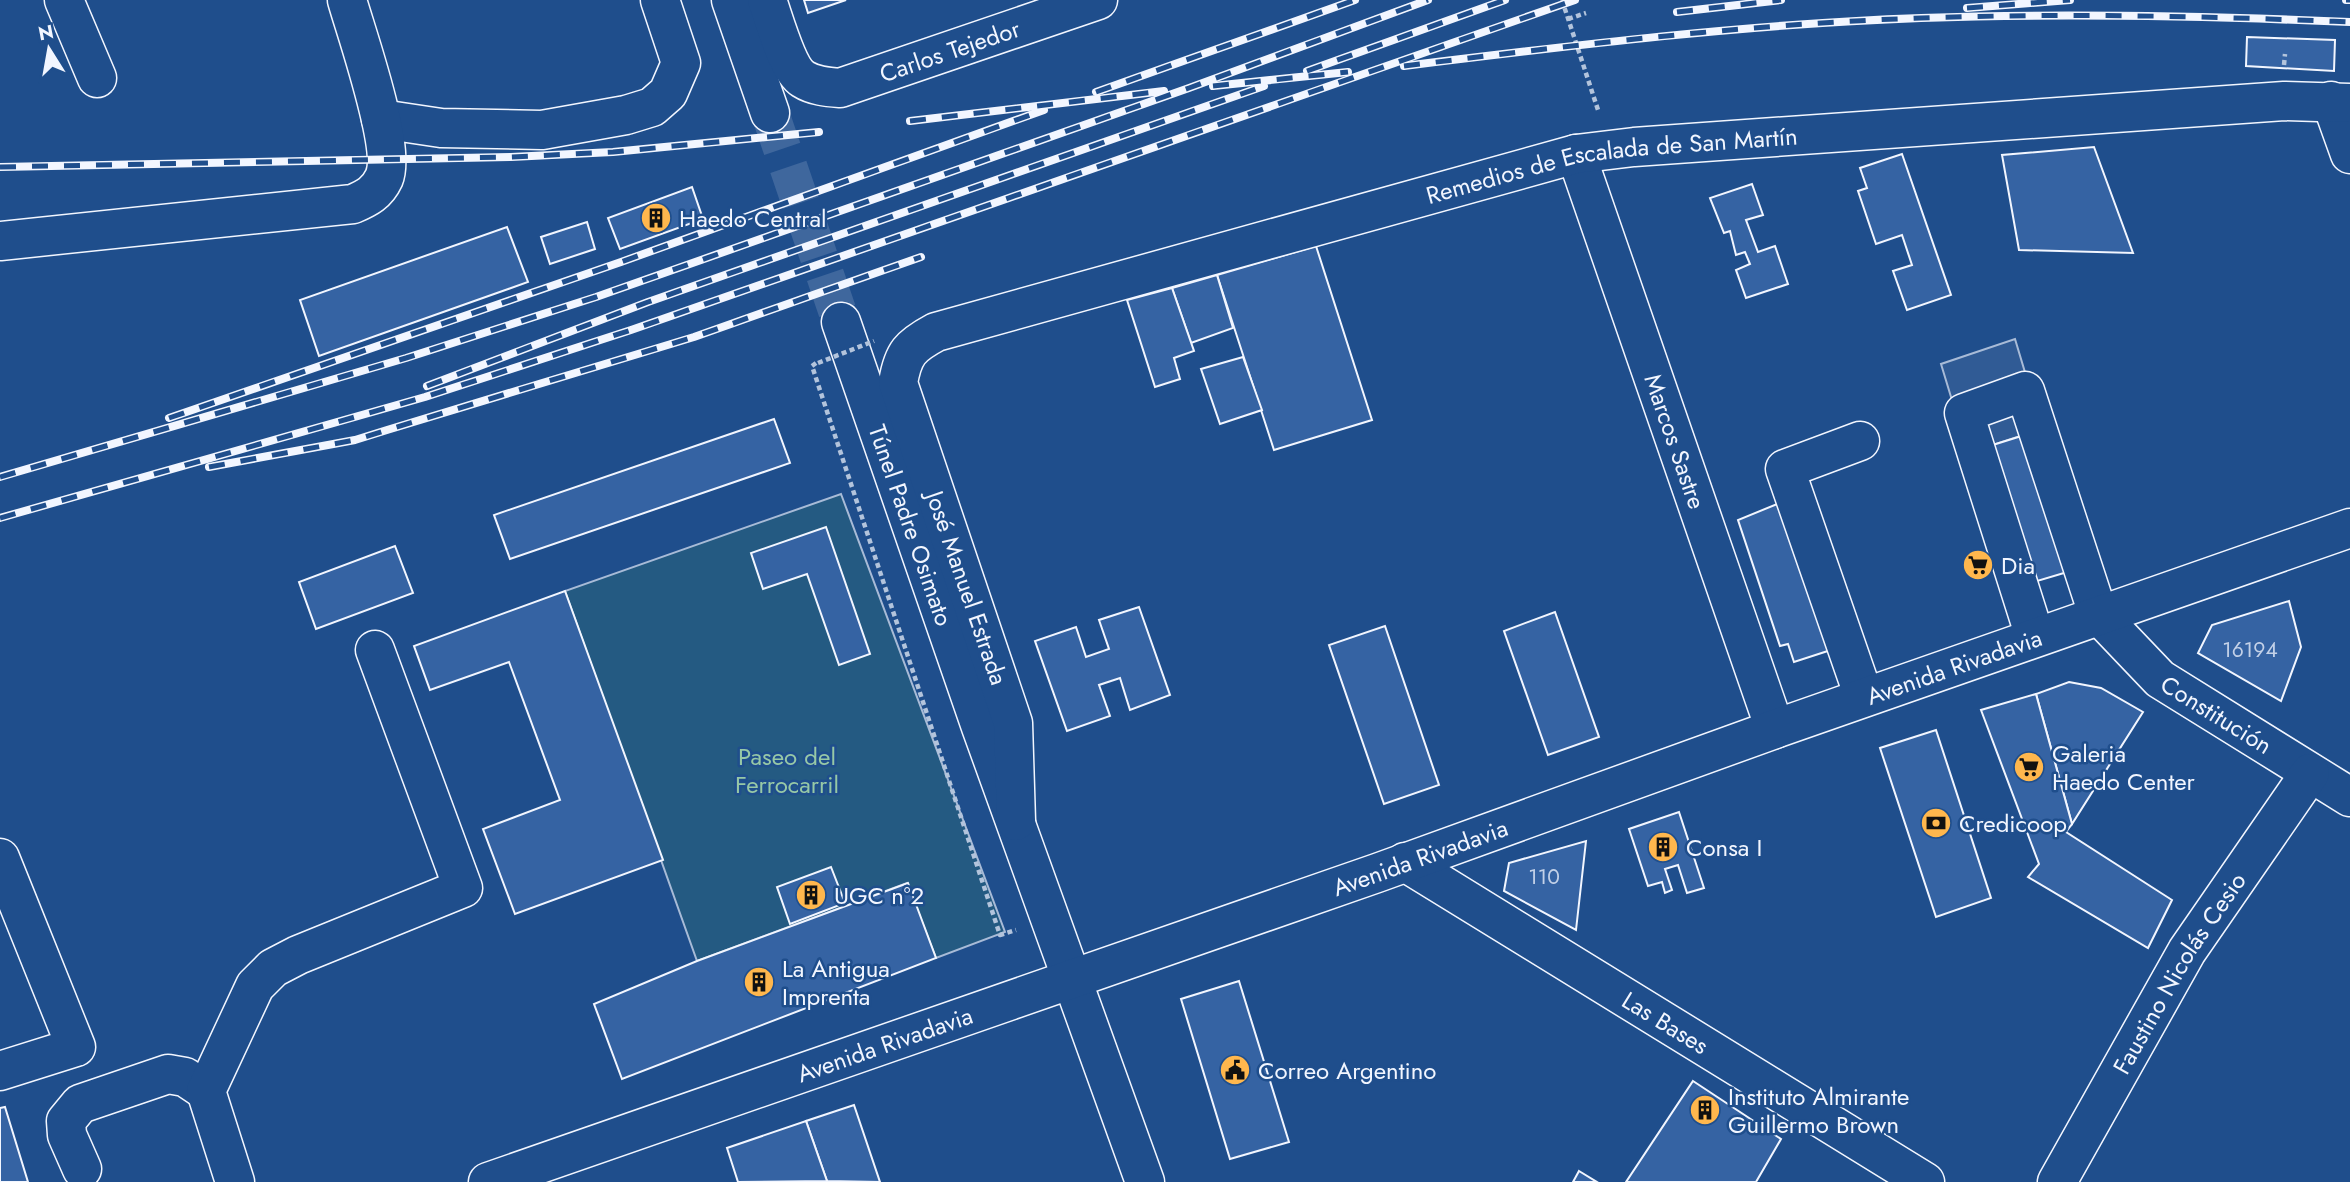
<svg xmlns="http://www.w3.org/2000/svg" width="2350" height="1182" font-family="Jost,sans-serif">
<rect width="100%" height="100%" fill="#1f4e8c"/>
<polygon fill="#245a82" stroke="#a8bbd7" stroke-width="2" points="841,494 1005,932 936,958 907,883 697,961 565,591"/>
<polygon fill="#305b95" stroke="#a8bbd7" stroke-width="2" points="2015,339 2042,429 1968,453 1941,364"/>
<g fill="#3563a3" stroke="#f2f6ff" stroke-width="2">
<polygon points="804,0 846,0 808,13"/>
<polygon points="2247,37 2335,40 2334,71 2246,66"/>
<polygon points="2094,147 2133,253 2019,250 2002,155"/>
<polygon points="1902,154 1951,295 1907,310 1893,271 1912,265 1902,235 1876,244 1858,191 1867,188 1860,168"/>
<polygon points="1752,184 1763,215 1746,220 1758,252 1775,246 1788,284 1746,298 1736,270 1750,264 1745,252 1736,255 1730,231 1724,233 1710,198"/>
<polygon points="692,187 703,219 620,249 608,218"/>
<polygon points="587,222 595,249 550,264 541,237"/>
<polygon points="507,227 528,282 319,356 300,300"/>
<polygon points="1316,246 1372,420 1274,450 1217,275"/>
<polygon points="1217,275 1233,328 1191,343 1172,288"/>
<polygon points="1172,288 1194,351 1174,358 1180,379 1155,387 1127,300"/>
<polygon points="1243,357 1262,410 1220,424 1201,369"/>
<polygon points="774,419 790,463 510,559 494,515"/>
<polygon points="2031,433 2074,570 2027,584 1980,449"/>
<polygon points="1787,500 1840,647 1794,662 1788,644 1780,646 1738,520"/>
<polygon points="826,527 870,654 839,665 807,574 763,589 751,553"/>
<polygon points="395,546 413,593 316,629 299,582"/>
<polygon points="565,591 663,860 515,914 483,829 560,800 509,662 430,690 414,646"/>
<polygon points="2289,601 2301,647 2281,701 2198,653 2212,625"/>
<polygon points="1139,607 1170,695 1130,710 1120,678 1099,685 1110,716 1067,731 1035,641 1076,627 1086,657 1109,649 1099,620"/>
<polygon points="1555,612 1599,737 1548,755 1504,631"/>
<polygon points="1385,626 1439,785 1384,804 1329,645"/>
<polygon points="2069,682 2101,688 2143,712 2072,824 2036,694"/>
<polygon points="2036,694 2072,824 2066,832 2172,900 2148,948 2028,877 2039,864 1981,710"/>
<polygon points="1936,730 1991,898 1936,917 1880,748"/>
<polygon points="1679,812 1704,888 1687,893 1678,865 1665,869 1672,890 1665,893 1662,882 1648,886 1629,829"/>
<polygon points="1586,841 1576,930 1504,891 1509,863"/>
<polygon points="831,867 845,903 790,924 777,887"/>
<polygon points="908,883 936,958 622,1079 594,1004 697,961"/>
<polygon points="1239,981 1289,1142 1230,1159 1181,999"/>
<polygon points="1693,1081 1781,1139 1756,1182 1626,1182"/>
<polygon points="854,1105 880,1182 827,1181 806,1121"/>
<polygon points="5,1107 28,1182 0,1182 0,1108"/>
<polygon points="806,1121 827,1181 738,1182 727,1148"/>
<polygon points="1579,1171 1597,1182 1573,1182"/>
</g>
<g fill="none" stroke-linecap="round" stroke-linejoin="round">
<polyline stroke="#3f679d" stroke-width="38" stroke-dasharray="38 19" stroke-linecap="butt" points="770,113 841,322"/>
<g stroke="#f2f6ff" stroke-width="41">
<g id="minor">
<polyline points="64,0 97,78"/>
<polyline points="731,0 770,113"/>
<path id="s1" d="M767,0C774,19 787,69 803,79C814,86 827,87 840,88L1098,0"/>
<polyline points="2331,101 2350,154"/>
<polyline points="381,119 441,128 542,130 626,115 652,107 668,93 681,63 660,0"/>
<path id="s2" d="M1576,154L1775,729"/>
<path d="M0,241L353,204C367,198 377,193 384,178C397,148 357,35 347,0"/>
<path id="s3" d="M841,322L981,727L1145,1182"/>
<polyline points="1860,441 1785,469 1864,697"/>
<path id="s4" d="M2035,637L1964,413L2025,391L2098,614L2160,679L2350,797"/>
<path id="s5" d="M1016,821L1013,723L898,383C903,353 910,346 936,332L1576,154L1634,147L2284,101L2350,103"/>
<polyline points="0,858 76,1047 0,1071"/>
<path id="s6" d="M1405,862L1925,1182"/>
<polyline points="82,1169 67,1135 66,1121 80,1104 168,1074 185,1077 206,1091"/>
<polyline points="235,1182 206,1091 255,986 273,968 298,955 463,888 375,650"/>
<path id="s7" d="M2057,1182L2187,951L2310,773"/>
</g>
</g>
<g stroke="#f2f6ff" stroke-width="41">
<g id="major">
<path id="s8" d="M488,1182L1377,873L1775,729L2350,528"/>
</g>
</g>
<g stroke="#b3c4dc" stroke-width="4.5" stroke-dasharray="5 3.5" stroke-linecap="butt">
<polyline points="1562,0 1599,113"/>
<polyline points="1568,19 1586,13"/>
<polyline points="2284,65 2285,54"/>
<polyline points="816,363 812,366 1000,935 1016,930"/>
</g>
<use href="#minor" stroke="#1f4e8c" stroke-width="38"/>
<use href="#major" stroke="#1f4e8c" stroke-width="38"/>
<g stroke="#f2f6ff" stroke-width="8">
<g id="rail">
<polyline points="2346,0 2350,0"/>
<polyline points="1967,8 2070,0"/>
<polyline points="1677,12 1781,0"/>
<path d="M1404,66C1575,45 1748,24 1921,18C2064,13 2207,16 2350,22"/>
<polyline points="1307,71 1505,0"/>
<polyline points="1213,86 1348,72"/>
<polyline points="1096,92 1355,0"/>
<polyline points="910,121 1164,91"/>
<polyline points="0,167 511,157 613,152 819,132"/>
<polyline points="427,386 648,302 1264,86"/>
<polyline points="169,418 621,262 1044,110"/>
<polyline points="209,467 355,440 387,430 694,337 921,257"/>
<polyline points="0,477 406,358 596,297 1189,88 1428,0"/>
<polyline points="0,518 425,397 631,330 1575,0"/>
</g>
</g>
<use href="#rail" stroke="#1f4e8c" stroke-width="5" stroke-dasharray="16" stroke-linecap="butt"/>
<polyline stroke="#b3c4dc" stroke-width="4.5" stroke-dasharray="5 3.5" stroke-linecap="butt" points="818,363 874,341"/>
</g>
<defs>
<g id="building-disc" transform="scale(1.575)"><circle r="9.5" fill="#ffb74d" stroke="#1f4e8c"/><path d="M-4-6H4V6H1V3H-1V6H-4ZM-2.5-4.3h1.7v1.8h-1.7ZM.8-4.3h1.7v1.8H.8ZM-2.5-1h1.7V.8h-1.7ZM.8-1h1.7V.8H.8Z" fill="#111"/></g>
<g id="supermarket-disc" transform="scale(1.575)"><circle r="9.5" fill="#ffb74d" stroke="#1f4e8c"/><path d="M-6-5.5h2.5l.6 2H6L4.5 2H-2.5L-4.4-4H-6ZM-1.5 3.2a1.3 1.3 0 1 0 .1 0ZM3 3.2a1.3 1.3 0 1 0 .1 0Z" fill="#111"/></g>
<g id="bank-disc" transform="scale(1.575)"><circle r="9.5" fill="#ffb74d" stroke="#1f4e8c"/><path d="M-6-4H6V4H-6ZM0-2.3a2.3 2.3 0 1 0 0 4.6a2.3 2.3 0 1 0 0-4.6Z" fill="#111"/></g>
<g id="civic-disc" transform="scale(1.575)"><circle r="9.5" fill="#ffb74d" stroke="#1f4e8c"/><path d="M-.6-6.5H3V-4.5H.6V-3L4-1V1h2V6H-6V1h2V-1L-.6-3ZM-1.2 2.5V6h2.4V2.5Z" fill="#111"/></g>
</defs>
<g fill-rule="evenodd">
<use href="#building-disc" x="656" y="218"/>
<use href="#supermarket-disc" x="1978" y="565"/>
<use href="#supermarket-disc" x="2029" y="767"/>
<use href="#bank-disc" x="1936" y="823"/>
<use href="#building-disc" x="1663" y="847"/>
<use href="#building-disc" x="811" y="895"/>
<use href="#building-disc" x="759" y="982"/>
<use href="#civic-disc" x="1235" y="1070"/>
<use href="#building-disc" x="1705" y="1110"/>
</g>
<g text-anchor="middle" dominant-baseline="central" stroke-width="5" stroke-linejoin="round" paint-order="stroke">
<g font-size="21" fill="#c3d1e8">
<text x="2250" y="650">16194</text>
<text x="1544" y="877">110</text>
</g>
<g font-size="24" fill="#f2f6ff" stroke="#1f4e8c">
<text stroke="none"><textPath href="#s1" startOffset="242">Carlos Tejedor</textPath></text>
<text stroke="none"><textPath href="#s5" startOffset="1222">Remedios de Escalada de San Martín</textPath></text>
<text stroke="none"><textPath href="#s2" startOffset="304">Marcos Sastre</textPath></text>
<text stroke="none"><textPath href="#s3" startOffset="215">Túnel Padre Osimato</textPath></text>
<text transform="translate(967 588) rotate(71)">José Manuel Estrada</text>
<text stroke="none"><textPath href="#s8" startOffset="1554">Avenida Rivadavia</textPath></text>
<text stroke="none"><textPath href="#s4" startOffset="691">Constitución</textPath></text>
<text stroke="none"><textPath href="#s8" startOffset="987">Avenida Rivadavia</textPath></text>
<text stroke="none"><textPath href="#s7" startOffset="242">Faustino Nicolás Cesio</textPath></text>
<text stroke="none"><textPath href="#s6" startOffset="306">Las Bases</textPath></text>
<text stroke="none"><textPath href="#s8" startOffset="420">Avenida Rivadavia</textPath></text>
</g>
<g font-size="24" fill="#f2f6ff" stroke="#1f4e8c" text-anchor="start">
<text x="679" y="218">Haedo Central</text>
<text x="2001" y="565">Dia</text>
<text x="2052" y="753">Galeria<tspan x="2052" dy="28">Haedo Center</tspan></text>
<text x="1959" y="823">Credicoop</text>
<text x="1686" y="847">Consa I</text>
<text x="834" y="895">UGC n°2</text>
<text x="782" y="968">La Antigua<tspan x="782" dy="28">Imprenta</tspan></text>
<text x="1258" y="1070">Correo Argentino</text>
<text x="1728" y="1096">Instituto Almirante<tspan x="1728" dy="28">Guillermo Brown</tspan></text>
</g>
<g font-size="24" fill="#97c8a6" stroke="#1f4e8c">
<text x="787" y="756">Paseo del<tspan x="787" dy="28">Ferrocarril</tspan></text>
</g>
</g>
<g transform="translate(49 49) rotate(349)" stroke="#1f4e8c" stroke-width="5" paint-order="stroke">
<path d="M0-5L12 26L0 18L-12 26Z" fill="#f2f6ff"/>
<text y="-10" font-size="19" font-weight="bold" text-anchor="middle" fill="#f2f6ff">N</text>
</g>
</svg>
